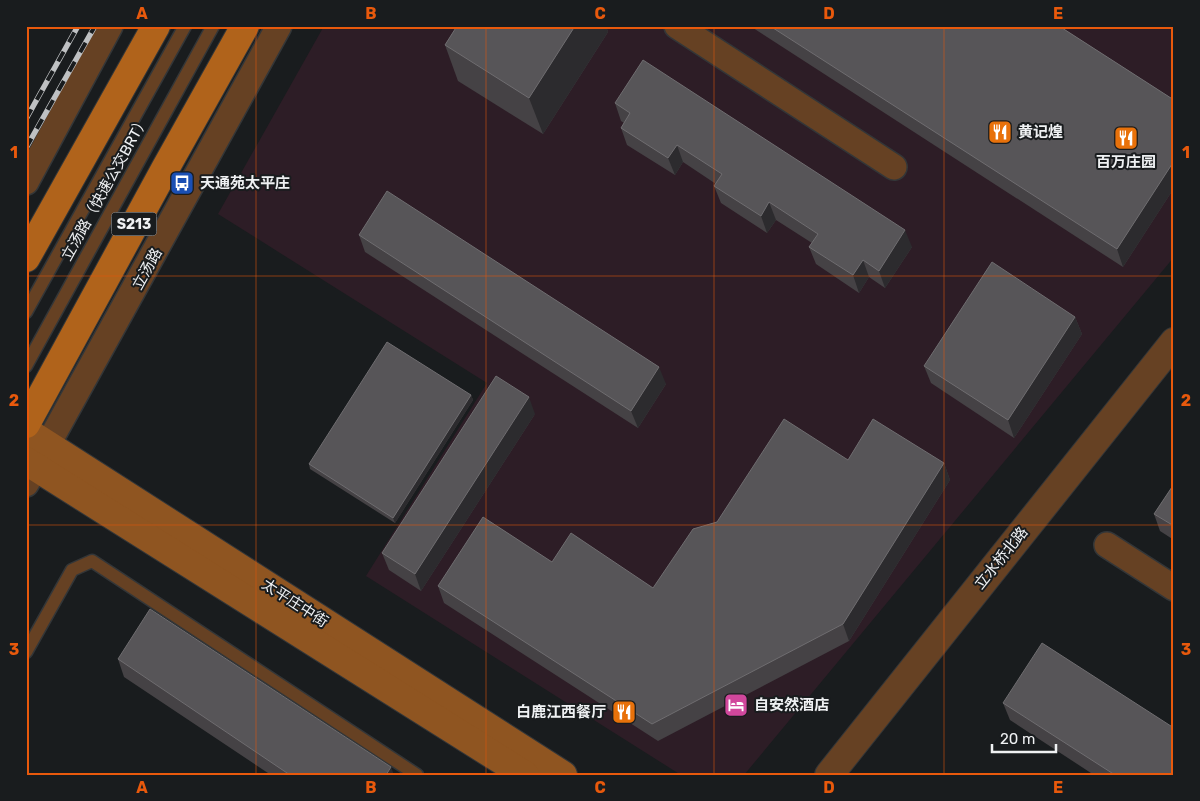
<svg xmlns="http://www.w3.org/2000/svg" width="1200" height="801" font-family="Rubik,'Noto Sans SC',sans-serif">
<rect width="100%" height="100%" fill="#191c1e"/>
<polygon fill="#2d1d26" points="324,26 1174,26 1174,257 744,775 681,775 366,576 487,383 218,214"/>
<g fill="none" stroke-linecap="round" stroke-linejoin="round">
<g stroke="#333638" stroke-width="15">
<g id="service">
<polyline points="26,312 185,26"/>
<polyline points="26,366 213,26"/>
<polyline points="26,652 72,570 92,561 417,775"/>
</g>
</g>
<g stroke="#333638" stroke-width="28">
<g id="minor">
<polyline points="677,26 894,167"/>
<polyline points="26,182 110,26"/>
<polyline points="26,484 279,26"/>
<polyline points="1107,545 1174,588"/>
</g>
</g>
<g stroke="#333638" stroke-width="30">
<polyline id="tertiary" points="829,775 1174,342"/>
</g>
<g stroke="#333638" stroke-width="30">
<g id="secondary">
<polyline points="26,431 563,775"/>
<polyline points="26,461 525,775"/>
</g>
</g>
<g stroke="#333638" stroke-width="30">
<g id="primary">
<polyline points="26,258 156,26"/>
<polyline points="26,424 165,169 245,26"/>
</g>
</g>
<use href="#service" stroke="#664123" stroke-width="12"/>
<use href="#minor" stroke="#664123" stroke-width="25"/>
<use href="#tertiary" stroke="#664123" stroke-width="28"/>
<use href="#secondary" stroke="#8f5521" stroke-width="28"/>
<use href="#primary" stroke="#b0631b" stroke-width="28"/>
<g stroke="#bfc1c3" stroke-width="5.5">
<g id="rail">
<polyline points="26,119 78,26"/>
<polyline points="26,148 95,26"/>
</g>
</g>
<use href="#rail" stroke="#191c1e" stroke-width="4" stroke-dasharray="11" stroke-linecap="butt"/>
</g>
<g fill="#454245">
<polygon points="457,26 606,26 608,32 543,134 458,81 445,45"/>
<polygon points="750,26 1059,26 1174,100 1174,188 1123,267"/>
<polygon points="615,103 912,247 885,288 869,277 859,293 816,264 809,247 812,243 776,220 767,233 721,203 714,186 716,184 683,162 675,175 627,145 621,128 624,123 621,121"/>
<polygon points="359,235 666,384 638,428 365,252"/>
<polygon points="1075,317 1082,334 1014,438 931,383 924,366"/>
<polygon points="471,395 473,400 395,523 310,469 309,464"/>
<polygon points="535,414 421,591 389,570 382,553"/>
<polygon points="848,460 944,463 950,480 849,641 658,741 444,603 438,586 552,562 653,588 717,522"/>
<polygon points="1174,484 1174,540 1160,531 1154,514"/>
<polygon points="118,659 394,775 271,775 124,677"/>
<polygon points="1003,703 1174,775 1094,775 1010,720"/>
</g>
<g fill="#2c2b2e">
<polygon points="575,26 606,26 608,32 543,134 529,98"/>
<polygon points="677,145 683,162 675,175 668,158"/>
<polygon points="1174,161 1174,188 1123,267 1117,249"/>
<polygon points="769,202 776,220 767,233 761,216"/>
<polygon points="905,230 912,247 885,288 879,271"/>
<polygon points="863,260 869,277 859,293 853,275"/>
<polygon points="1075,317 1082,334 1014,438 1008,420"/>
<polygon points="659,367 666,384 638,428 631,411"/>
<polygon points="471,395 473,400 395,523 393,518"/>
<polygon points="529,397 535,414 421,591 415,574"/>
<polygon points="944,463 950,480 849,641 843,624"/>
<polygon points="391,767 394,775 386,775"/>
</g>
<g fill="#575558" stroke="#6f6d70">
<polygon points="457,26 575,26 529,98 445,45"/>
<polygon points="770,26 1059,26 1174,100 1174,161 1117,249"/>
<polygon points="643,60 905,230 879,271 863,260 853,275 809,247 818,234 769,202 761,216 714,186 722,174 677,145 668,158 621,128 630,113 615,103"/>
<polygon points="387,191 659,367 631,411 359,235"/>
<polygon points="992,262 1075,317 1008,420 924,366"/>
<polygon points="387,342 471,395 393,518 309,464"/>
<polygon points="496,376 529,397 415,574 382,553"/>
<polygon points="784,419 848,460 873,419 944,463 843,624 652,724 438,586 483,517 552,562 571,533 653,588 693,529 717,522"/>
<polygon points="1174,484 1174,526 1154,514"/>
<polygon points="150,609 391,767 386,775 290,775 118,659"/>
<polygon points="1042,643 1174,728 1174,775 1115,775 1003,703"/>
</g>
<path fill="none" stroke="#e8590c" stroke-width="1" stroke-opacity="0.55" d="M256,26V775M486,26V775M714,26V775M944,26V775M26,276H1174M26,525H1174"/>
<defs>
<g id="restaurant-square" transform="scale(1.25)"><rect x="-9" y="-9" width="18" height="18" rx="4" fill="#e8710a" stroke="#191c1e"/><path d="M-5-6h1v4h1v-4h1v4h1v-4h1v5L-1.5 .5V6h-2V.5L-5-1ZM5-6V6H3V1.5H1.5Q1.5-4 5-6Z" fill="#fff"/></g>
<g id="bus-square" transform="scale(1.25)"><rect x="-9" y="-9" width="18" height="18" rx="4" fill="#1a4fb4" stroke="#191c1e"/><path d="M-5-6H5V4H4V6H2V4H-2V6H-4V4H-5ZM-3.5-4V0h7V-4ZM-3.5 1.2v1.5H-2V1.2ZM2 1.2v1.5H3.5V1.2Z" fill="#fff"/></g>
<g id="hotel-square" transform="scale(1.25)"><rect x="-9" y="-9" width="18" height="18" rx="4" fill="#d1479c" stroke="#191c1e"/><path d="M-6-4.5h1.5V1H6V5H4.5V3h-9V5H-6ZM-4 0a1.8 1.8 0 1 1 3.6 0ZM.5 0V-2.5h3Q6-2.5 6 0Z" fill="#fff"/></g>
</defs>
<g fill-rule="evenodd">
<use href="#restaurant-square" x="1000" y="132"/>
<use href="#restaurant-square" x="1126" y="138"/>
<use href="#bus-square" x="182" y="183"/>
<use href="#hotel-square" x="736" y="705"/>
<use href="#restaurant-square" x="624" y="712"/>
</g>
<g text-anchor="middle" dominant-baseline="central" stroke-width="4" stroke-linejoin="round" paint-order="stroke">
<rect fill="#191c1e" stroke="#afb1b3" stroke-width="1" x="111.5" y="212.5" width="45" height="23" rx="4"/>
<g font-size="14" font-weight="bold" fill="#eff1f3">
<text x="134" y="224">S213</text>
</g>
<g font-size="15" font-weight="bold" fill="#eff1f3" stroke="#191c1e" text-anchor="start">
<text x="1018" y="132">黄记煌</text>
<text x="1126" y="162" text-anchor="middle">百万庄园</text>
<text x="200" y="183">天通苑太平庄</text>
<text x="754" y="705">自安然酒店</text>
<text x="606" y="712" text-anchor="end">白鹿江西餐厅</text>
</g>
<g font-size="15" fill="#eff1f3" stroke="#191c1e">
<text transform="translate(105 188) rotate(-61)">立汤路（快速公交BRT）</text>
<text transform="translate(147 269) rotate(-61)">立汤路</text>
<text transform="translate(1001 558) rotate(-51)">立水桥北路</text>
<text transform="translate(295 603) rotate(33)">太平庄中街</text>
</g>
</g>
<rect width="1200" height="801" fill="none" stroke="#191c1e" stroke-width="55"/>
<path d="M992 744v8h64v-8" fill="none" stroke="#eff1f3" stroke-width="2.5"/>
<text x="1000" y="744" font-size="15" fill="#eff1f3" stroke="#191c1e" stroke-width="4" paint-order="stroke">20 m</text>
<rect x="28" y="28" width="1144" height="746" fill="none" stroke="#e8590c" stroke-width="2"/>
<g font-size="16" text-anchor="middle" font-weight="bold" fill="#e8590c">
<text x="142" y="19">A</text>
<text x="371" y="19">B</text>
<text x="600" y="19">C</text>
<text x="829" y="19">D</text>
<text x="1058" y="19">E</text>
<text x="14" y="158">1</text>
<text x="1186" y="158">1</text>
<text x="14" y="406">2</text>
<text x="1186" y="406">2</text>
<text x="14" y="655">3</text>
<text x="1186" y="655">3</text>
<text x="142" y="793">A</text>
<text x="371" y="793">B</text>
<text x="600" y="793">C</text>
<text x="829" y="793">D</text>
<text x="1058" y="793">E</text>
</g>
</svg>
